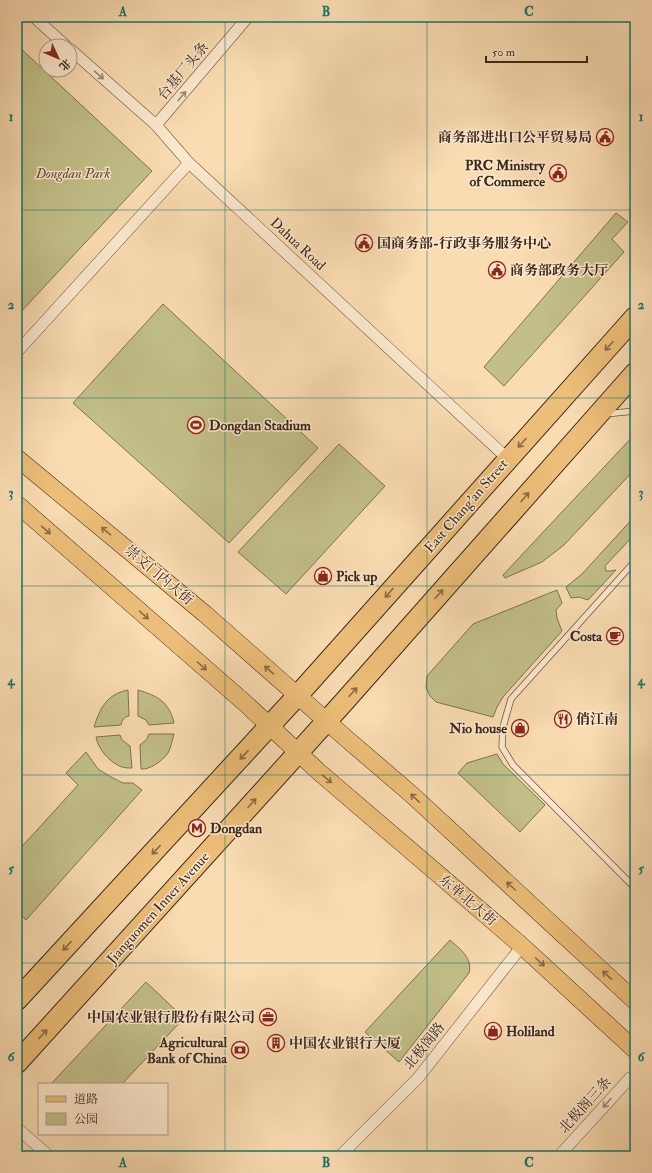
<svg xmlns="http://www.w3.org/2000/svg" width="652" height="1173" font-family="'IM FELL Double Pica','Noto Serif SC',serif">
<rect width="100%" height="100%" fill="#fadcb2"/>
<filter id="stains"><feTurbulence type="fractalNoise" baseFrequency=".005" numOctaves="4"/><feColorMatrix values="0 0 0 0 .2 0 0 0 0 .09 0 0 0 0 .02 0 0 0 .5 -.17"/></filter>
<radialGradient id="worn" r=".72"><stop offset=".6" stop-color="#630" stop-opacity="0"/><stop offset="1" stop-color="#630" stop-opacity=".3"/></radialGradient>
<g fill="#c2bf89" stroke="#7e7352">
<polygon points="17,45 152,171 17,316"/>
<polygon points="616,213 628,222 612,239 624,252 504,386 484,367"/>
<polygon points="163,304 318,448 229,543 73,403"/>
<polygon points="635,434 635,469 564,545 542,562 505,578 503,575"/>
<polygon points="339,444 385,486 286,594 238,552"/>
<polygon points="635,516 635,534 605,566 606,571 610,571 616,570 588,600 579,597 571,598 566,587 582,574"/>
<polygon points="557,590 562,603 556,610 557,618 562,631 503,697 497,707 493,717 436,702 430,696 426,688 427,676 473,624"/>
<path d="M128,690L129,716C124,717 122,720 121,725L94,727C100,708 107,694 128,690Z"/>
<path d="M138,690C158,696 169,702 174,723L149,725L146,720L138,716Z"/>
<path d="M149,734H174C172,740 171,748 168,753C162,761 150,770 141,769L140,745L147,739Z"/>
<path d="M120,735L122,740L130,746L132,768C129,768 125,768 122,767C110,763 98,749 96,737Z"/>
<polygon points="86,752 98,769 111,777 123,783 133,783 142,790 26,920 17,911 17,852 78,785 66,773"/>
<polygon points="497,754 503,764 545,805 520,832 458,773 467,763"/>
<path d="M450,940C460,949 473,958 469,973L399,1062L365,1032Z"/>
<polygon points="146,982 184,1018 122,1084 51,1084"/>
</g>
<g fill="none" stroke-linecap="round" stroke-linejoin="round">
<g stroke="#6b5442" stroke-width="7">
<g id="lane">
<polyline points="605,414 635,411"/>
<polyline points="635,561 511,699 503,727 502,747 513,765 635,888"/>
</g>
</g>
<g stroke="#6b5442" stroke-width="12">
<g id="street">
<polyline points="34,17 66,46"/>
<polyline points="70,49 156,125 189,163 508,459"/>
<polyline points="156,125 248,17"/>
<polyline points="17,352 189,163"/>
<polyline points="17,1128 49,1156"/>
<polyline points="340,1156 418,1078 522,946"/>
<polyline points="559,1156 630,1078 635,1077"/>
</g>
</g>
<g stroke="#3b271c" stroke-width="18">
<g id="primary">
<polyline points="17,458 205,614 348,740 411,794 635,1001"/>
<polyline points="17,504 245,703 319,772 522,946 635,1050"/>
</g>
</g>
<g stroke="#3b271c" stroke-width="22">
<g id="highway">
<polyline points="17,1000 298,695 635,317"/>
<polyline points="17,1063 343,703 635,373"/>
</g>
</g>
<use href="#lane" stroke="#fce8cd" stroke-width="5.5"/>
<use href="#street" stroke="#fce8cd" stroke-width="11"/>
<use href="#primary" stroke="#edbe79" stroke-width="17"/>
<use href="#highway" stroke="#edbe79" stroke-width="20"/>
</g>
<defs><path id="oneway-shaft" d="M-6 0H5M1.5-3L5.5 0L1.5 3" fill="none" stroke-width="1.6" stroke-linecap="round" stroke-linejoin="round"/></defs>
<g stroke="#9c8874">
<use href="#oneway-shaft" transform="translate(99 75) rotate(41)"/>
<use href="#oneway-shaft" transform="translate(182 96) rotate(-50)"/>
<use href="#oneway-shaft" transform="translate(607 1103) rotate(132)"/>
</g>
<g stroke="#8b6b46">
<use href="#oneway-shaft" transform="translate(609 346) rotate(132)"/>
<use href="#oneway-shaft" transform="translate(522 443) rotate(132)"/>
<use href="#oneway-shaft" transform="translate(525 497) rotate(-49)"/>
<use href="#oneway-shaft" transform="translate(46 530) rotate(41)"/>
<use href="#oneway-shaft" transform="translate(106 531) rotate(-141)"/>
<use href="#oneway-shaft" transform="translate(389 593) rotate(131)"/>
<use href="#oneway-shaft" transform="translate(439 594) rotate(-48)"/>
<use href="#oneway-shaft" transform="translate(144 615) rotate(41)"/>
<use href="#oneway-shaft" transform="translate(202 666) rotate(41)"/>
<use href="#oneway-shaft" transform="translate(269 670) rotate(-139)"/>
<use href="#oneway-shaft" transform="translate(353 692) rotate(-48)"/>
<use href="#oneway-shaft" transform="translate(244 755) rotate(133)"/>
<use href="#oneway-shaft" transform="translate(327 779) rotate(40)"/>
<use href="#oneway-shaft" transform="translate(415 798) rotate(-137)"/>
<use href="#oneway-shaft" transform="translate(252 803) rotate(-48)"/>
<use href="#oneway-shaft" transform="translate(156 850) rotate(133)"/>
<use href="#oneway-shaft" transform="translate(511 886) rotate(-138)"/>
<use href="#oneway-shaft" transform="translate(67 946) rotate(133)"/>
<use href="#oneway-shaft" transform="translate(540 962) rotate(42)"/>
<use href="#oneway-shaft" transform="translate(607 975) rotate(-137)"/>
<use href="#oneway-shaft" transform="translate(43 1034) rotate(-48)"/>
</g>
<path fill="none" stroke="#0f766e" stroke-width="1" stroke-opacity="0.55" d="M225,17V1156M427,17V1156M17,210H635M17,398H635M17,586H635M17,775H635M17,963H635"/>
<defs>
<g id="civic-ring" transform="scale(0.9)"><circle r="9.5" fill="#fce8cd" stroke="#8f2418" stroke-width="1.5"/><path d="M-.6-6.5H3V-4.5H.6V-3L4-1V1h2V6H-6V1h2V-1L-.6-3ZM-1.2 2.5V6h2.4V2.5Z" fill="#8f2418"/></g>
<g id="stadium-ring" transform="scale(0.9)"><circle r="9.5" fill="#fce8cd" stroke="#8f2418" stroke-width="1.5"/><path d="M0-5a6.5 5 0 1 0 0 10a6.5 5 0 1 0 0-10ZM-3.5-1.8h7v3.6h-7Z" fill="#8f2418"/></g>
<g id="shop-ring" transform="scale(0.9)"><circle r="9.5" fill="#fce8cd" stroke="#8f2418" stroke-width="1.5"/><path d="M-5-2.5h2.3a2.7 3.5 0 0 1 5.4 0H5L5.5 6h-11ZM-1.5-2.5h3a1.5 2.3 0 0 0-3 0Z" fill="#8f2418"/></g>
<g id="cafe-ring" transform="scale(0.9)"><circle r="9.5" fill="#fce8cd" stroke="#8f2418" stroke-width="1.5"/><path d="M-5.5-4.5H6V0H3Q3 3.5 0 3.5H-2.5Q-5.5 3.5-5.5 0ZM3-3.2v2h1.7v-2ZM-6 4.5H4V6H-6Z" fill="#8f2418"/></g>
<g id="restaurant-ring" transform="scale(0.9)"><circle r="9.5" fill="#fce8cd" stroke="#8f2418" stroke-width="1.5"/><path d="M-5-6h1v4h1v-4h1v4h1v-4h1v5L-1.5 .5V6h-2V.5L-5-1ZM5-6V6H3V1.5H1.5Q1.5-4 5-6Z" fill="#8f2418"/></g>
<g id="metro-ring" transform="scale(0.9)"><circle r="9.5" fill="#fce8cd" stroke="#8f2418" stroke-width="1.5"/><path d="M-5.5 5V-5H-3L0 0L3-5H5.5V5H3V-.5L0 4L-3-.5V5Z" fill="#8f2418"/></g>
<g id="office-ring" transform="scale(0.9)"><circle r="9.5" fill="#fce8cd" stroke="#8f2418" stroke-width="1.5"/><path d="M-6-3h4V-5.5h4V-3h4V5H-6ZM-1-4.5V-3h2v-1.5ZM-6 0V1H6V0Z" fill="#8f2418"/></g>
<g id="building-ring" transform="scale(0.9)"><circle r="9.5" fill="#fce8cd" stroke="#8f2418" stroke-width="1.5"/><path d="M-4-6H4V6H1V3H-1V6H-4ZM-2.5-4.3h1.7v1.8h-1.7ZM.8-4.3h1.7v1.8H.8ZM-2.5-1h1.7V.8h-1.7ZM.8-1h1.7V.8H.8Z" fill="#8f2418"/></g>
<g id="bank-ring" transform="scale(0.9)"><circle r="9.5" fill="#fce8cd" stroke="#8f2418" stroke-width="1.5"/><path d="M-6-4H6V4H-6ZM0-2.3a2.3 2.3 0 1 0 0 4.6a2.3 2.3 0 1 0 0-4.6Z" fill="#8f2418"/></g>
</defs>
<g fill-rule="evenodd">
<use href="#civic-ring" x="605" y="137"/>
<use href="#civic-ring" x="558" y="173"/>
<use href="#civic-ring" x="364" y="243"/>
<use href="#civic-ring" x="497" y="270"/>
<use href="#stadium-ring" x="196" y="425"/>
<use href="#shop-ring" x="323" y="576"/>
<use href="#cafe-ring" x="615" y="636"/>
<use href="#restaurant-ring" x="563" y="719"/>
<use href="#shop-ring" x="520" y="728"/>
<use href="#metro-ring" x="197" y="828"/>
<use href="#office-ring" x="268" y="1017"/>
<use href="#shop-ring" x="493" y="1031"/>
<use href="#building-ring" x="276" y="1043"/>
<use href="#bank-ring" x="240" y="1050"/>
</g>
<g text-anchor="middle" dominant-baseline="central" stroke-width="3" stroke-linejoin="round" paint-order="stroke">
<g font-size="14" fill="#3b271c" stroke="#fce8cd">
<text transform="translate(183 71) rotate(-50)">台基厂头条</text>
<text transform="translate(298 244) rotate(43)">Dahua Road</text>
<text transform="translate(466 506) rotate(-49)">East Chang'an Street</text>
<text transform="translate(159 575) rotate(40)">崇文门内大街</text>
<text transform="translate(468 900) rotate(40)">东单北大街</text>
<text transform="translate(158 908) rotate(-48)">Jianguomen Inner Avenue</text>
<text transform="translate(424 1046) rotate(-51)">北极阁路</text>
<text transform="translate(585 1105) rotate(-48)">北极阁三条</text>
</g>
<g font-size="14" font-weight="bold" fill="#3b271c" stroke="#fce8cd" text-anchor="start">
<text x="592" y="137" text-anchor="end">商务部进出口公平贸易局</text>
<text x="545" y="165" text-anchor="end">PRC Ministry<tspan x="545" dy="16">of Commerce</tspan></text>
<text x="377" y="243">国商务部-行政事务服务中心</text>
<text x="510" y="270">商务部政务大厅</text>
<text x="209" y="425">Dongdan Stadium</text>
<text x="336" y="576">Pick up</text>
<text x="602" y="636" text-anchor="end">Costa</text>
<text x="576" y="719">俏江南</text>
<text x="507" y="728" text-anchor="end">Nio house</text>
<text x="210" y="828">Dongdan</text>
<text x="255" y="1017" text-anchor="end">中国农业银行股份有限公司</text>
<text x="506" y="1031">Holiland</text>
<text x="227" y="1042" text-anchor="end">Agricultural<tspan x="227" dy="16">Bank of China</tspan></text>
<text x="289" y="1043">中国农业银行大厦</text>
</g>
<g font-size="14" font-style="italic" fill="#5d4d37" stroke="#fce8cd">
<text x="73" y="173">Dongdan Park</text>
</g>
</g>
<rect width="652" height="1173" fill="none" stroke="#fadcb2" stroke-width="44"/>
<rect x="38" y="1083" width="130" height="52" fill="#fce8cd" stroke="#af9b86"/>
<rect x="46" y="1096" width="20" height="6" fill="#edbe79" stroke="#af9b86"/>
<text x="74" y="1103" font-size="12" fill="#3b271c">道路</text>
<rect x="46" y="1113" width="20" height="12" fill="#c2bf89" stroke="#af9b86"/>
<text x="74" y="1123" font-size="12" fill="#3b271c">公园</text>
<g transform="translate(58 58) rotate(134)"><circle r="19" fill="#fce8cd" stroke="#af9b86"/>
<path d="M0-3L7 15L0 10L-7 15Z" fill="#8f2418"/>
<text y="-6" font-size="11" font-weight="bold" text-anchor="middle" fill="#3b271c">北</text>
</g>
<path d="M486 56v6h101v-6" fill="none" stroke="#3b271c" stroke-width="2"/>
<text x="492" y="56" font-size="12" fill="#3b271c" stroke="#fce8cd" stroke-width="3" paint-order="stroke">50 m</text>
<rect x="22" y="22" width="608" height="1129" fill="none" stroke="#0f766e" stroke-width="1.5"/>
<g font-size="13" text-anchor="middle" font-weight="bold" fill="#0f766e">
<text x="123" y="16">A</text>
<text x="326" y="16">B</text>
<text x="529" y="16">C</text>
<text x="11" y="121">1</text>
<text x="641" y="121">1</text>
<text x="11" y="309">2</text>
<text x="641" y="309">2</text>
<text x="11" y="497">3</text>
<text x="641" y="497">3</text>
<text x="11" y="685">4</text>
<text x="641" y="685">4</text>
<text x="11" y="873">5</text>
<text x="641" y="873">5</text>
<text x="11" y="1061">6</text>
<text x="641" y="1061">6</text>
<text x="123" y="1167">A</text>
<text x="326" y="1167">B</text>
<text x="529" y="1167">C</text>
</g>
<rect width="100%" height="100%" filter="url(#stains)"/>
<rect width="100%" height="100%" fill="url(#worn)"/>
</svg>
